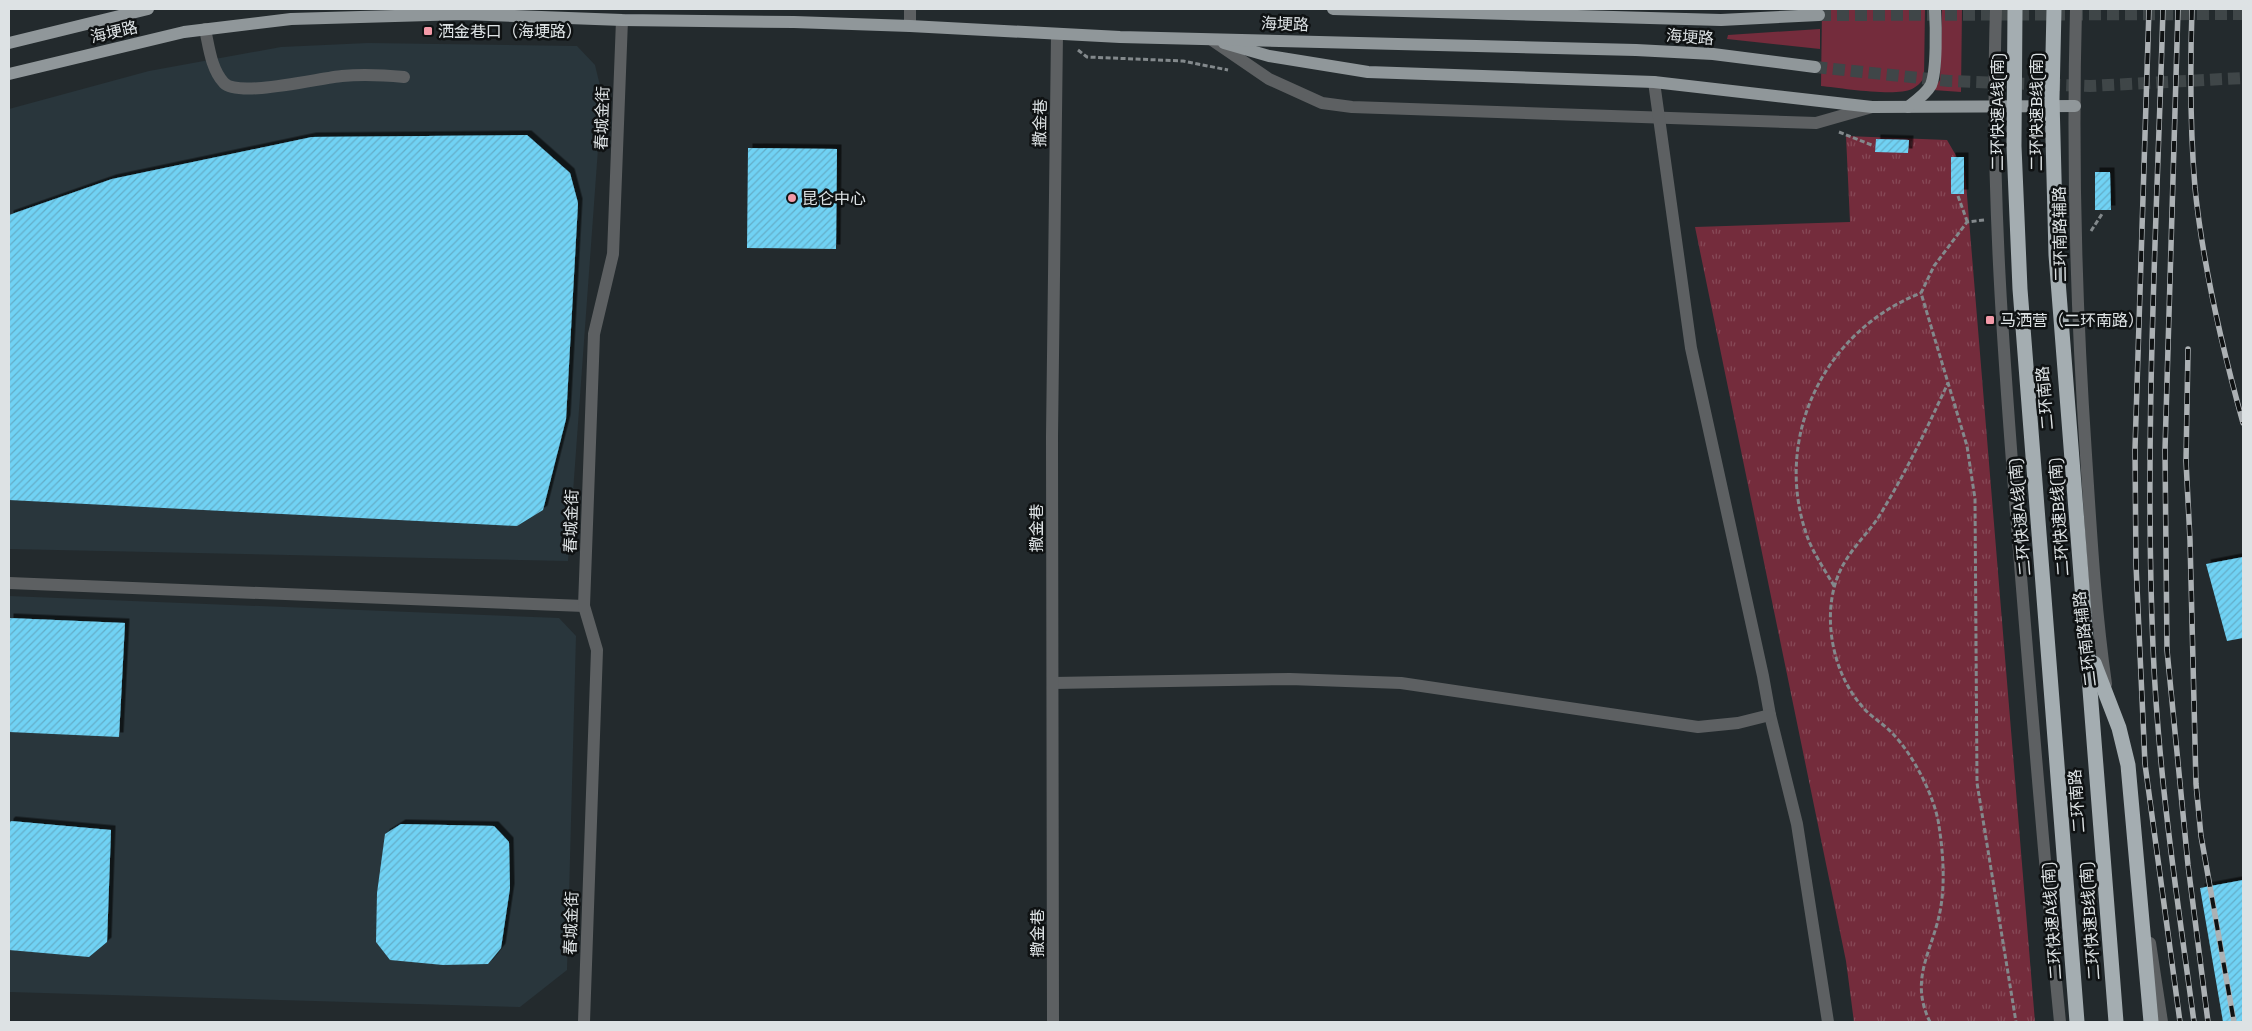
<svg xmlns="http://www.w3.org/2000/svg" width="2252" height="1031" font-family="'Space Grotesk','Noto Sans SC',sans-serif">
<defs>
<pattern id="park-tufts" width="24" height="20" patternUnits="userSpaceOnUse" patternTransform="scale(1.25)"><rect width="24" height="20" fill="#742c3c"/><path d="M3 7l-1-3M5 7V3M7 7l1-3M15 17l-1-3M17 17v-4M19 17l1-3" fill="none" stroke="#874a58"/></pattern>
<pattern id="building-hatch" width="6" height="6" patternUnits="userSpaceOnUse" patternTransform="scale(1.25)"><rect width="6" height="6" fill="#70d2f4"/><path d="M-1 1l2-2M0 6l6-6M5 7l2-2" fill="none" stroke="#64aec8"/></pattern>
<filter id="shadow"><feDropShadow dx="4.5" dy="-4.5" stdDeviation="0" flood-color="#0009"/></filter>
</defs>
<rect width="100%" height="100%" fill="#232a2d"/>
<g fill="#29363c">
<polygon points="368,43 577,46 595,65 602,94 568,561 9,549 9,109 149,71 281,47"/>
<polygon points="9,596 559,618 576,636 567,970 520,1007 9,992"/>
</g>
<g fill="#742c3c">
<path d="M1822,9H1925L1924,78C1921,82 1918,86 1912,89C1896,97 1841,88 1821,86Z"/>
<polygon points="1942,9 1962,9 1961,92 1933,90 1940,80"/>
<polygon points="1820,29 1820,49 1727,39 1728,35"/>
</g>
<polygon fill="url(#park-tufts)" points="1846,136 1947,140 1965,171 2035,1022 1854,1022 1846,961 1695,227 1850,222"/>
<g fill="url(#building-hatch)" filter="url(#shadow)">
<polygon points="527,135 570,173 578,203 566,419 543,510 517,526 9,500 9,215 112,179 312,137"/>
<polygon points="1876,139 1909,140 1908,153 1875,152"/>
<polygon points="748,148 837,149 836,249 747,248"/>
<rect x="1951" y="157" width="13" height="37"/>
<polygon points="2095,172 2110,172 2111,210 2095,210"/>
<polygon points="2243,557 2243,638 2227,641 2206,564"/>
<polygon points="9,618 125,623 119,737 9,732"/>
<polygon points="11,821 111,830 107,942 89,957 9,950 9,823"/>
<polygon points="401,824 494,826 509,842 510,888 501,948 488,964 443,965 390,960 376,942 377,893 385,834"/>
<polygon points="2243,880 2243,1022 2223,1022 2200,888"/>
</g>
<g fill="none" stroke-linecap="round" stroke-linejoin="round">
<g stroke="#3f4648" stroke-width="12" stroke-dasharray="12 6" stroke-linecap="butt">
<polyline points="1819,15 2243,14"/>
<polyline points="1815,67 1949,81 2090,86 2243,78"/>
</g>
<g stroke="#83898c" stroke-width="3" stroke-dasharray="5 2.5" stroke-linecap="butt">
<polyline points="1078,50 1087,57 1183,61 1228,70"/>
<polyline points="1839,132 1874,146"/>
<polyline points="1958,196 1967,221"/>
<polyline points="1984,220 1967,222 1934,266 1921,293 1967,446 1975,499 1977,783 2016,1022"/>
<polyline points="2091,231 2102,214"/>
<path d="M1834,586C1825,570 1813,553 1807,536C1772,437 1825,330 1921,293"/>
<path d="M1930,1022C1908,977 1934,950 1941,906C1945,880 1943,852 1939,826C1935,797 1913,754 1892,733C1883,723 1869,716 1861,705C1829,668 1819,602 1846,560C1857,542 1874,527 1884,508C1908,468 1928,426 1948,383"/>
</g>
<g stroke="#5d6062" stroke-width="12">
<path d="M1996,9C1990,186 2004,363 2018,539C2031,700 2044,861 2060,1022"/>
<path d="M2076,9C2072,157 2076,306 2086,455C2091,531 2095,608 2106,684"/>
<polyline points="910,26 910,9"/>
<path d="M205,29C209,47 211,69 224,83C239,98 319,78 342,76C363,74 383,75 404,77"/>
<polyline points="1212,40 1269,79 1322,103 1352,107 1816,123 1872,107"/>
<polyline points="1654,82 1691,348 1763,676 1770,715 1797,824 1828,1022"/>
<polyline points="9,583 584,606"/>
<polyline points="1053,683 1290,679 1401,683 1698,727 1738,723 1770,715"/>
<polyline points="2150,943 2162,1022"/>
<polyline points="584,1022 597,650 584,606 594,334 613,254 622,20"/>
<polyline points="1053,1022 1052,437 1057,34"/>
</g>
<g stroke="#90979a" stroke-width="12">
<polyline points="1333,9 1721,20 1819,15"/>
<polyline points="9,43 148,9"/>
<polyline points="1224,43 1269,56 1368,72 1654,82 1872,107 2075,106"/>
<polyline points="9,74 184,32 291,19 464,14 622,20 794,22 910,26 1120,37 1636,50 1713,54 1815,67"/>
<path d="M1908,107C1916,101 1926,94 1931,85C1937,70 1936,26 1935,9"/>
</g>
<g stroke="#acb1b4" stroke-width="5.5">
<g id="rail">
<polyline points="2149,9 2135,449 2136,565 2145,764 2180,1022"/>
<path d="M2163,9C2157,221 2144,434 2153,647C2158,773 2177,898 2194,1022"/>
<polyline points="2178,9 2165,450 2167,650 2188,865 2208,1022"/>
<path d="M2192,9C2190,69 2190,128 2195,188C2203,267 2222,347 2243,423"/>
<polyline points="2188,349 2186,461 2190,540 2196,784 2201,836 2234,1022"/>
</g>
</g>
<use href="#rail" stroke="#0f1213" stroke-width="4" stroke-dasharray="11" stroke-linecap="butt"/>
<g stroke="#a4adb1" stroke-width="15">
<polyline points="2015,9 2014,146 2020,289 2077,1022"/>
<polyline points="2054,9 2052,99 2056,255 2116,1022"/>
<polyline points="2094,663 2119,728 2128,765 2151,1022"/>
</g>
</g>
<g fill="#f39aa8" stroke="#0f1213" stroke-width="2">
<rect x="423" y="26" width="10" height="10" rx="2.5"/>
<circle cx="792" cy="198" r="5"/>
<rect x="1985" y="315" width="10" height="10" rx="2.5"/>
</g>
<g text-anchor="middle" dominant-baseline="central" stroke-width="5" stroke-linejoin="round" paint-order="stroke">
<g font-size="16" fill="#dde2e4" stroke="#0f1213">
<text transform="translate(1285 24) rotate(2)">海埂路</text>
<text transform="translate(114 32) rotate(-13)">海埂路</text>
<text transform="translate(1690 37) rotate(4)">海埂路</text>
<text transform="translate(1997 112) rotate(-90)">二环快速A线(南)</text>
<text transform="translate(2036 112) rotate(-90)">二环快速B线(南)</text>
<text transform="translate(602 118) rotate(-88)">春城金街</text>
<text transform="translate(1040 123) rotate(-89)">撒金巷</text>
<text transform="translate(2060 234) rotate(-91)">二环南路辅路</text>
<text transform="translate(2045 398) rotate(-95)">二环南路</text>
<text transform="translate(2020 517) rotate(-95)">二环快速A线(南)</text>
<text transform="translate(2059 517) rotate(-94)">二环快速B线(南)</text>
<text transform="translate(571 521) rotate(-88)">春城金街</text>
<text transform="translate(1036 528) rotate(-90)">撒金巷</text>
<text transform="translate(2085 639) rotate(-97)">二环南路辅路</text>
<text transform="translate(2077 801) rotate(-94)">二环南路</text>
<text transform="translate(2052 921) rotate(-94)">二环快速A线(南)</text>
<text transform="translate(2090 921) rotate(-94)">二环快速B线(南)</text>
<text transform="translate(571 923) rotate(-88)">春城金街</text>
<text transform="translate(1037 933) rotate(-90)">撒金巷</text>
</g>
<g font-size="16" fill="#dde2e4" stroke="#0f1213" text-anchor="start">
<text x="438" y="31">洒金巷口（海埂路）</text>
<text x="802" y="198">昆仑中心</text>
<text x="2000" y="320">马洒营（二环南路）</text>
</g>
</g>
<rect width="2252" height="1031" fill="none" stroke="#dde2e4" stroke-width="20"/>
</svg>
